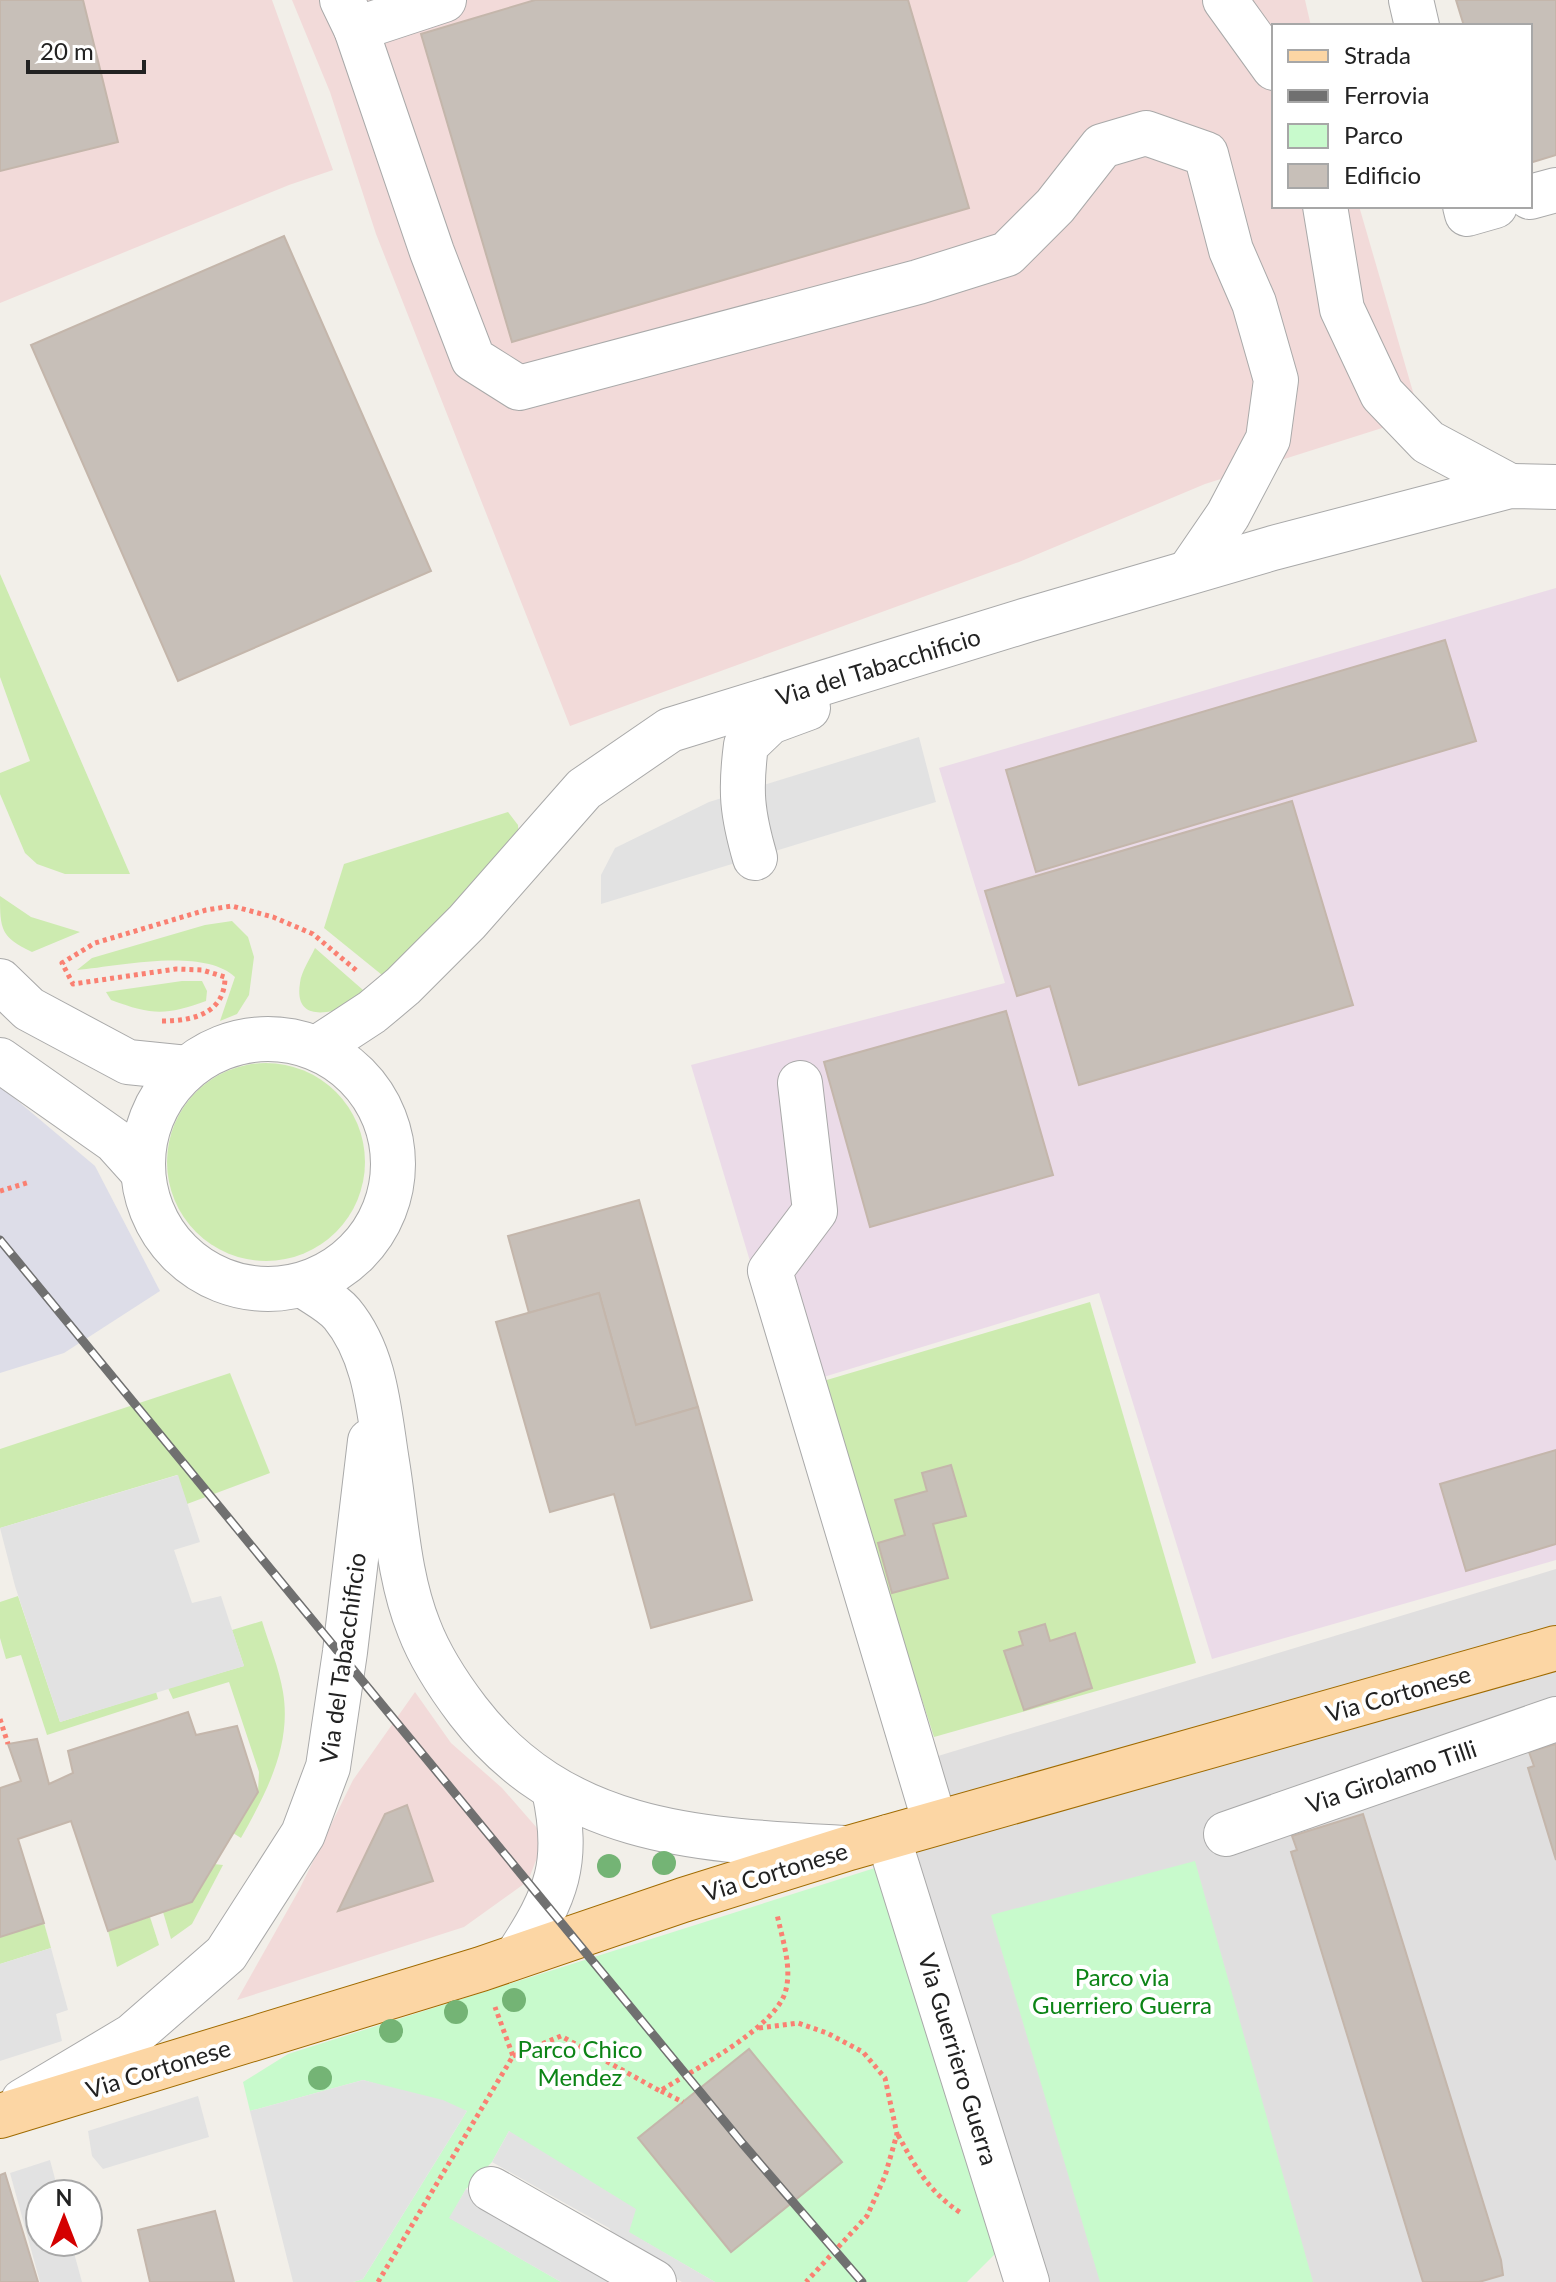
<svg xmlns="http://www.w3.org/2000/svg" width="1556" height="2282" font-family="Lato,sans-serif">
<rect width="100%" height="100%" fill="#f2efe9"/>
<polygon fill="#e0dfdf" points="1556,1569 1556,2282 1008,2282 878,1867 938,1756"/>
<g fill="#f2dad9">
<polygon points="0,0 272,0 333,170 289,185 0,303"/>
<polygon points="292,0 1305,0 1311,26 1274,26 1274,206 1359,206 1420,416 1205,484 1019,562 570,726 376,234 330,92"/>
<polygon points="415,1692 451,1743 502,1788 537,1828 540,1850 528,1881 464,1927 237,2000 299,1890 353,1780"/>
</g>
<polygon fill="#ebdbe8" points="1556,588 1556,1560 1212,1659 1099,1293 817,1379 886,1713 691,1065 1005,983 939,768"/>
<g fill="#cdebb0">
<polygon points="0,574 130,874 65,874 37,864 25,853 0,794 0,773 30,761 0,677"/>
<polygon points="508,812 518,825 519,842 387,979 324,928 344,864"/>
<path d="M0,896L31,917L80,932L32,952C1,937 0,930 0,896Z"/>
<path d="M232,921L248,937L254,957L249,995L237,1014L220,1021L235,977C204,947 118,966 77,970L92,958L205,925Z"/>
<path d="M315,948L371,997C351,1006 292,1033 300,983C301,972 310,959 315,948Z"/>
<path d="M182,981H202L207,991L206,1001C165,1016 152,1015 111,1000L106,992Z"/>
<circle cx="266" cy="1162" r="99"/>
<polygon points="1090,1302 1196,1663 934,1737 820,1382"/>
<polygon points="230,1373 270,1473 187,1504 177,1475 0,1528 0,1449"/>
<polygon points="18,1596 60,1722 156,1692 158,1699 47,1735 21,1655 6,1659 0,1638 0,1602"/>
<path d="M262,1621C269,1644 279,1668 283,1692C292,1746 266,1793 241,1838L233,1833L258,1792L259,1772L229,1682L173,1699L168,1688L244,1666L232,1630Z"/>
<polygon points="214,1864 223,1865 192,1924 171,1939 163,1912"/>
<polygon points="150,1917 159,1945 117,1967 108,1931"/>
<polygon points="44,1923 51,1948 0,1964 0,1937"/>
</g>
<g fill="#c8facc" fill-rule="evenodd">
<polygon points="1195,1861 1313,2282 1100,2282 991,1915"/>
<path d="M878,1867L998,2251L967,2282H715L628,2232L509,2131L492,2162L466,2189L450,2218L561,2282H353L363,2279L467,2111L363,2080L250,2111L243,2082L288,2054ZM748,2049H749L841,2162L638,2138Z"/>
</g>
<g fill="#e2e2e2">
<polygon points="919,737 936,802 601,904 601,875 615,848 709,802"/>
<polygon points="178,1475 200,1542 174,1550 192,1603 221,1596 244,1666 60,1722 15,1586 0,1528"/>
<polygon points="51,1948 68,2010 56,2014 62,2041 0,2061 0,1964"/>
<polygon points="363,2080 443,2100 467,2111 363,2279 353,2282 293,2282 250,2111"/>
<polygon points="198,2096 209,2137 103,2169 92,2156 88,2131"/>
<polygon points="509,2131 636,2209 629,2232 715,2282 682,2282 623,2248 609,2228 492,2162"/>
<polygon points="50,2160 59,2194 40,2194 40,2242 71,2242 82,2282 40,2282 10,2173"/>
<polygon points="466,2189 630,2282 561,2282 449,2218"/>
</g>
<polygon fill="#dddde8" points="0,1086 95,1166 160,1291 64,1353 0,1373"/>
<g fill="#c7bfb8" stroke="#c4b6ab" stroke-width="2">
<polygon points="0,0 83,0 118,142 0,171"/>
<polygon points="535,0 908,0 969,208 512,342 421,34"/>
<polygon points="1456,0 1556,0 1556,155 1530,163 1530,26 1464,26"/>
<polygon points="284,236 431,571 178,681 31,345"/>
<polygon points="1445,640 1476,741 1036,872 1006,770"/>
<polygon points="1292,801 1353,1005 1079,1085 1050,986 1017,996 985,891"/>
<polygon points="1006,1011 1053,1175 870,1227 824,1062"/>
<polygon points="639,1200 698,1407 636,1425 599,1293 529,1313 508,1236"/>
<polygon points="599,1293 636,1425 698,1407 752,1600 651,1628 614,1494 550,1512 496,1322"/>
<polygon points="1556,1450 1556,1544 1466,1571 1440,1484"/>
<polygon points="951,1465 966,1516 933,1524 948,1578 892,1593 878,1543 905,1535 895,1500 927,1491 922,1473"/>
<polygon points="1045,1624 1050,1641 1075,1633 1092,1688 1024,1710 1004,1651 1023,1645 1019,1632"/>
<polygon points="188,1712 196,1735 237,1726 258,1792 192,1902 108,1931 71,1821 18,1839 44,1923 0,1937 0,1788 21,1781 8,1744 37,1739 49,1784 73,1773 68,1751"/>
<polygon points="1556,1744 1556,1860 1528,1768 1534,1766 1529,1752"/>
<polygon points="407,1805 433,1881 338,1911 385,1814"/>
<polygon points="1363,1814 1501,2260 1503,2275 1479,2282 1423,2282 1291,1852 1297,1850 1292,1836"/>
<polygon points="749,2049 842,2162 731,2252 638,2138"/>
<polygon points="5,2173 38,2282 0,2282 0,2175"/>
<polygon points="215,2211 234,2282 150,2282 138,2230"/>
</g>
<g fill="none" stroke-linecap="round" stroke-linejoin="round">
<g stroke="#a9a9a9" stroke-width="46">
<g id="minor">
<polyline points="342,0 356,29 432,252 473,359 519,388 918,282 1007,254 1055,206 1102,146 1146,133 1206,154 1231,250 1254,303 1276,380 1268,439 1228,515 1189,572"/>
<polyline points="1225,0 1274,68"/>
<polyline points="1411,0 1417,26"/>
<polyline points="356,29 444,0"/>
<polyline points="1530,197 1556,190"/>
<polyline points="1325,206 1342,309 1382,394 1428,442 1510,486"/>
<polyline points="1465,206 1467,214 1495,206"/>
<path d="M755,858C742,813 740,791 746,745L770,722L808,708"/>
<polyline points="0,981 29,1009 128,1062 187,1068"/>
<circle cx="268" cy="1164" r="125"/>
<polyline points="317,1048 372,1012 403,986 467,922 584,789 670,730 1027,620 1273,548 1510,486 1556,487"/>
<polyline points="0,1060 115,1141 142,1171"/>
<polyline points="800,1083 815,1211 770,1271 935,1823"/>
<path d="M303,1285C315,1294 332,1302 342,1314C376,1355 379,1412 387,1462C396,1517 398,1576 419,1628C430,1657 449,1686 468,1711C564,1836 701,1840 845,1848"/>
<polyline points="1226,1834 1556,1719"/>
<polyline points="888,1837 1027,2282"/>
<path d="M517,1956C557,1895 570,1863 554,1790"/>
<polyline points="23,2101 132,2036 226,1954 303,1834 328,1767 345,1652 370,1441"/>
<polyline points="491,2189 654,2282"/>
</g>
</g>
<g stroke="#a06b00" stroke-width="46">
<polyline id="major" points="0,2116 481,1969 683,1900 849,1848 1556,1648"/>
</g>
<g stroke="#fa8072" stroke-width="5" stroke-dasharray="4 4" stroke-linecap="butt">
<path d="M162,1021C194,1021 225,1013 225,977L202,970L176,969L73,984L62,963L95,943L206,910L232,906L273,917L313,934L357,971"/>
<polyline points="0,1191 30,1182"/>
<polyline points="0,1719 8,1744"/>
<polyline points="759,2028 798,2023 827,2033 863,2052 885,2078 897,2134 885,2176 867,2216 806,2282"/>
<path d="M513,2056L561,2036L660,2091C693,2070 773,2029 785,1993C793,1968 782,1939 777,1914"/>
<polyline points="661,2091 683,2102"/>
<path d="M898,2135C916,2168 929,2192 961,2213"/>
<polyline points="378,2282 513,2056 495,2007"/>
</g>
<use href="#minor" stroke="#fff" stroke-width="44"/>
<use href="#major" stroke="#fcd6a4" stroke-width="44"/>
<g stroke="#707070" stroke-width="9">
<polyline id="rail" points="0,1240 743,2144 862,2282"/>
</g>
<use href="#rail" stroke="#fff" stroke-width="6" stroke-dasharray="18" stroke-linecap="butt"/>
</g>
<g fill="#74b475">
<circle cx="664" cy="1863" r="12"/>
<circle cx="609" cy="1866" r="12"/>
<circle cx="514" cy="2000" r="12"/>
<circle cx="456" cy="2012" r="12"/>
<circle cx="391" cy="2031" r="12"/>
<circle cx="320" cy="2078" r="12"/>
</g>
<g text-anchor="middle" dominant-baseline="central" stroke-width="8" stroke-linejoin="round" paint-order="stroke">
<g font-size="24" fill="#222" stroke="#fff">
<text transform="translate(878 666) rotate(-17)">Via del Tabacchificio</text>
<text transform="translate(342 1658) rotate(-82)">Via del Tabacchificio</text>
<text transform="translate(1398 1693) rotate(-16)">Via Cortonese</text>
<text transform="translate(1391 1776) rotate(-19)">Via Girolamo Tilli</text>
<text transform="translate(775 1871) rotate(-17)">Via Cortonese</text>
<text transform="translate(959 2059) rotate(73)">Via Guerriero Guerra</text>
<text transform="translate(158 2068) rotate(-17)">Via Cortonese</text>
</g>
<g font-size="24" fill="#0c8416" stroke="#fff">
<text x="1122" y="1976">Parco via<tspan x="1122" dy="28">Guerriero Guerra</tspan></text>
<text x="580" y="2048">Parco Chico<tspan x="580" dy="28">Mendez</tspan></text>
</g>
</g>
<rect x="1272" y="24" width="260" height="184" fill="#ffffff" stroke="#a7a7a7" stroke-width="2"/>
<rect x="1288" y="50" width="40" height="12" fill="#fcd6a4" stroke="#a7a7a7" stroke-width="2"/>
<text x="1344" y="64" font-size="24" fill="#222222">Strada</text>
<rect x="1288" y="90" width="40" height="12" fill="#707070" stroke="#a7a7a7" stroke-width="2"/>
<text x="1344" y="104" font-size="24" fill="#222222">Ferrovia</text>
<rect x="1288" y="124" width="40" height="24" fill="#c8facc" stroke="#a7a7a7" stroke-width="2"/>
<text x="1344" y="144" font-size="24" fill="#222222">Parco</text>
<rect x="1288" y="164" width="40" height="24" fill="#c7bfb8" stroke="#a7a7a7" stroke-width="2"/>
<text x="1344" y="184" font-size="24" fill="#222222">Edificio</text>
<g transform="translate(64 2218)"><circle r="38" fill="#ffffff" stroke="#a7a7a7" stroke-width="2"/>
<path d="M0-6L14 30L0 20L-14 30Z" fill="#d40000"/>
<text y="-12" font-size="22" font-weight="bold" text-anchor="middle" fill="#222222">N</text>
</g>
<path d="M28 60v12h116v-12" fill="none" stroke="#222222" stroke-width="4"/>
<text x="40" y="60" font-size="24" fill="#222222" stroke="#ffffff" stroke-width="6" paint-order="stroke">20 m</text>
</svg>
